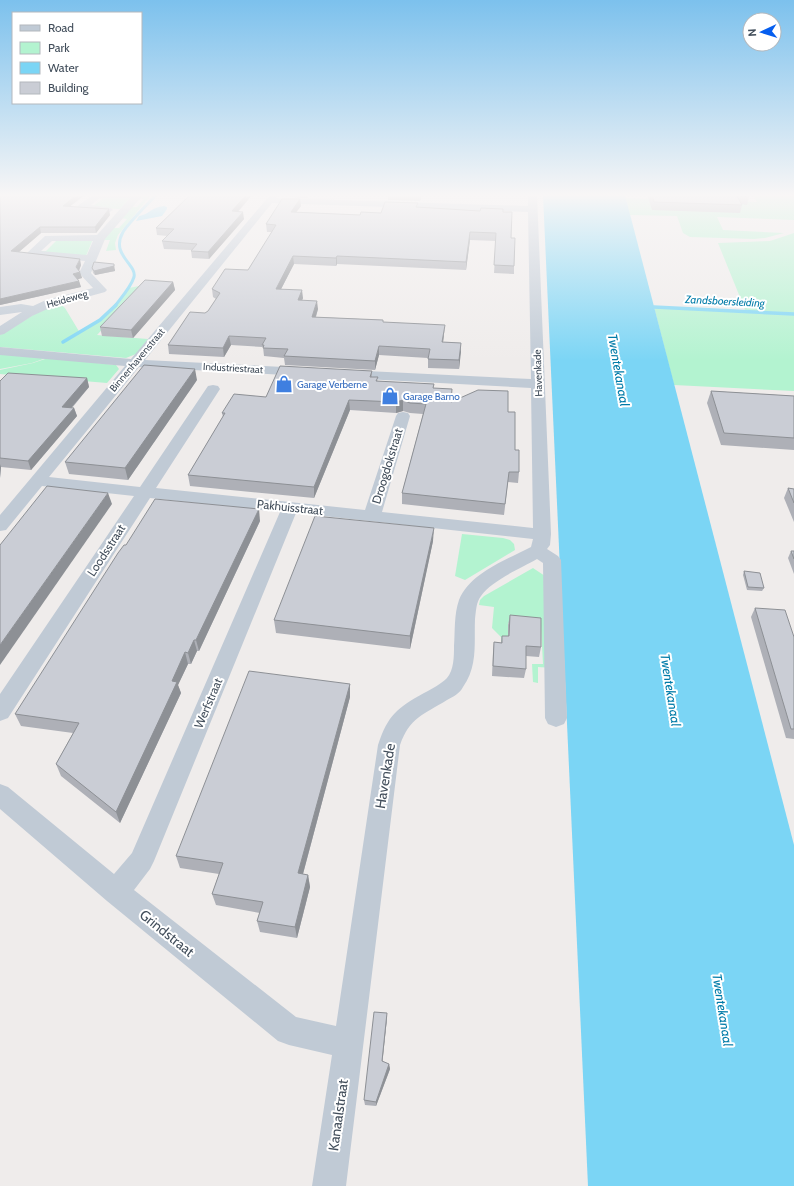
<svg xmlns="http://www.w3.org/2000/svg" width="794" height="1186" font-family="Cabin,sans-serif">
<rect width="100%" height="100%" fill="#efeceb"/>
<g fill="#b3f3d0">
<polygon points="142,195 151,195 118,235 115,243 116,250 106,251 110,240 102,240 112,228 119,228 127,219 121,218 131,207 137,207 144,199 139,198"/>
<polygon points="753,195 794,195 794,220 717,217 723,230 784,233 765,238 754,239 690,237 683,233 677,216 630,215 626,198 757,202"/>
<polygon points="132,196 120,209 86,207 92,207 105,197"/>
<polygon points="794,233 794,391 674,385 654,307 746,312 718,243 770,241"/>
<polygon points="93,239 86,256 38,252 39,251 46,251 56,241"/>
<path d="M139,286L137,292L97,335L148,339L136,354L126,358L0,347V335L43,309L60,304L65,308L80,333C100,321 116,307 129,288Z"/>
<polygon points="0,353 46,358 32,363 0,369"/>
<polygon points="48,358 116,365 119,369 107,383 0,374 0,370 33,363"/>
<polygon points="462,534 503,538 510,540 514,544 515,550 465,580 455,576"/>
<polygon points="533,568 551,580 553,668 538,667 538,683 533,682 532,664 543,664 541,626 508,623 508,646 501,645 501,637 492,628 494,607 479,605 480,600 484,596"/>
</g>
<g fill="#7bd5f5">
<polygon points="543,195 625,195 794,845 794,1186 588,1186"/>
<path d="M164,206L167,207V209L162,216L136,221L139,216C148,215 152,207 164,206Z"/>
</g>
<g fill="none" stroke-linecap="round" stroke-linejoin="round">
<path stroke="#7bd5f5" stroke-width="3" d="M115,306C121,298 131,287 134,277C137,264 110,255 123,232C130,221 147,205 156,195"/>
<g stroke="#7bd5f5" stroke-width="3.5">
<polyline points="654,307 794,314"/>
<polyline points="63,342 100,320 116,305"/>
</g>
<g fill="#c0cad5" fill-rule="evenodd">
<path d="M93,195H143L105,239L91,273L107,290L105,292L54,306L32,316L4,334L0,335V326L22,312L0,315V307L21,304L33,306L46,300L93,288L79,273L85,261L32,256L27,253L45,236L97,235L130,198H100L91,205L111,208L113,210L108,213L79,209L77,207L79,205ZM52,241H93L87,255L41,251Z"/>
<path d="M270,195H278L276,198L528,206V195H537L551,534L550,545L547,549L558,556L561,560L567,718L564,724L556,727L548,724L545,718L543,563L537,559C521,568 491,581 481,596C476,602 476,612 475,619C474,643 478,666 463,687C460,693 453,697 447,700C423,715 410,717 400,745L346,1186H312L332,1055L289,1045L278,1041L107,901L0,809V784L8,787L114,874L132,853L280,512L150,498L8,718L0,721V694L134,496L42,486L6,530L0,531V515L125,366L0,355V347L131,359ZM272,203L528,212L531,379L346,370L341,371L339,374L341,377L346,378L531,388L533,528L382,512L410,416L408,413L403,412L398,413L396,416L365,510L156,488L220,389L218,386L213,385L208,386L140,487L49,477L139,367L303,376L308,375L310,372L308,369L303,368L145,360ZM296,513L533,539L531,547C506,560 470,573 459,600C454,614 455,631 454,646C454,656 454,670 447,678C441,684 432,689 424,693C397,708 388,715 378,745L336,1026L296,1017L134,890L150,869L154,861Z"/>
</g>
</g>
<g fill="#aeb0b7">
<polygon points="0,194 70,206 110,215 96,233 41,233 19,252 81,265 79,271 80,272 82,278 78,279 79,281 81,287 0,305"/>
<polygon points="253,194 238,212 244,219 209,259 192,258 191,250 164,249 162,241 168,236 157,235 156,228"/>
<polygon points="290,194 310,194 307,198 290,197"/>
<polygon points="388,194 422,194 420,201 388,200"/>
<polygon points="647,194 748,194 749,197 747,205 741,204 742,205 740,213 652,210"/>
<polygon points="300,199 301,206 296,212 360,215 381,213 418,207 503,212 511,238 514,266 514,274 494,273 496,241 470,240 466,270 337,264 336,266 294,264 281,289 303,298 302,300 318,309 316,317 383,320 383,322 444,334 443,342 461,343 459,369 428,368 428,358 379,355 375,370 285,365 284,358 264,356 263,347 231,345 224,357 169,354 168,345 205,313 208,311 216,299 213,297 212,289 248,270 272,232 267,232 266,224"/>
<polygon points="92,268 115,269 115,271 95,275 93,273"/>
<polygon points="173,282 175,290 133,338 102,336 100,327"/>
<polygon points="372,371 372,377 378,381 433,388 452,402 508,412 519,472 518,483 508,482 504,515 402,504 402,493 423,414 410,413 403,411 396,413 350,410 314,498 190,486 188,475 223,417 222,413 266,397"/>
<polygon points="87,378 89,387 72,408 74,408 77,416 31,470 1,467 0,478 0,381"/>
<polygon points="197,380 128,480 69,474 65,462"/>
<polygon points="711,391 794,396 794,450 721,445 707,403"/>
<polygon points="788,488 794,489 794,522 784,498"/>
<polygon points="260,521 199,651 197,651 191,664 188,664 178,685 181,693 120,823 61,776 56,764 73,733 21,726 15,714 126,545"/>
<polygon points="433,541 410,649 276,633 274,620"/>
<polygon points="791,551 794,551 794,574 788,558"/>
<polygon points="744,571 764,588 762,591 747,590 743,575"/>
<polygon points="755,608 794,637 794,739 786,738 751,617"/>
<polygon points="510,615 541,647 539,657 526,656 526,669 524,678 492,676 493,652 494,642 501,643 502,636 508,636 508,625"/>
<polygon points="350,684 350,697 303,874 308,875 310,887 297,938 260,932 257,921 260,913 216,905 212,894 219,874 180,868 176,856"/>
<polygon points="387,1013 387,1018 382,1061 389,1064 390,1069 376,1106 365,1105 364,1100"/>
</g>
<g fill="#8d9095">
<polygon points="78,194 86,194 64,211 63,206"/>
<polygon points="247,194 253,194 232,218 232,211"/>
<polygon points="420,194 422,194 420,201"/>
<polygon points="300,199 301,206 291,219 291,212"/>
<polygon points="109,209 110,215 96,233 95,227"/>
<polygon points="243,212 244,219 209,259 208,252"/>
<polygon points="40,227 41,233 13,257 11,251"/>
<polygon points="470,232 470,240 466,270 466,262"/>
<polygon points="293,256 294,264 277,297 276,289"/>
<polygon points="337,256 337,264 336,266 336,258"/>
<polygon points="80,259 81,265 78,273 80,272 82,278 75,280 73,274"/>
<polygon points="114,264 115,271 95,275 94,271"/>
<polygon points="79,281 81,287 0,305 0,299"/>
<polygon points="173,282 175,290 133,338 131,330"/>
<polygon points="302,290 303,298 299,308 298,300"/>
<polygon points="317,301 318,309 313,325 312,317"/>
<polygon points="445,325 444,334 442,351 442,342"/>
<polygon points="229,336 231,345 224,357 223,348"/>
<polygon points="461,343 461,352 459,369 459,360"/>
<polygon points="379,346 379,355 375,370 375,361"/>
<polygon points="195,369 197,380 128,480 125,468"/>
<polygon points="87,378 89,387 65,415 62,407"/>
<polygon points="349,400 350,410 314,498 314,487"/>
<polygon points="403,400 403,411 396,413 396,402"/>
<polygon points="74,408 77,416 31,470 28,461"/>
<polygon points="0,464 1,467 0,478"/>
<polygon points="108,493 112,504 0,665 0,645"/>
<polygon points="259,509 260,521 199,651 196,640"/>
<polygon points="434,528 433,541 410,649 410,636"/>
<polygon points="194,640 197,651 191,664 188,653"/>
<polygon points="185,652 188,664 178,685 181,693 120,823 116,812 172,681"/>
<polygon points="350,684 350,697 300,885 298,873"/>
<polygon points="308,875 310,887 297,938 295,927"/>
<polygon points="387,1013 387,1018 382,1066 382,1061"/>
<polygon points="389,1064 390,1069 376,1106 376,1102"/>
</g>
<g fill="#cacdd5" stroke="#8d9095">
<polygon points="0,194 78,194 63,206 109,209 95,227 40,227 11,251 80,259 76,267 80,272 73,274 79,281 0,299"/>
<polygon points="191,194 247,194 232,211 243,212 208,252 191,251 197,244 162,241 174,229 156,228"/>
<polygon points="652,194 748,194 749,197 737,196 742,205 654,202"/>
<polygon points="282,199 300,199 291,212 360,215 361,212 381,213 385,202 418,203 416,207 480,211 481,208 503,209 503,212 512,212 511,238 515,238 514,266 494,265 496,233 470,232 466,262 337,256 336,258 293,256 276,289 302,290 298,300 317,301 312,317 383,320 383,322 445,325 442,342 461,343 459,360 428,359 430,349 379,346 375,361 284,356 288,349 263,348 264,345 262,345 266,338 229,336 223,348 168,345 190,312 205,313 208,311 220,293 212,289 225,269 248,270 276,225 266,224"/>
<polygon points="94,262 114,264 114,266 94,271 92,268"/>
<polygon points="145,280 173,282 131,330 100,327"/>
<polygon points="144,365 195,369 125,468 65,462"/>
<polygon points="280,366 372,371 370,377 378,377 376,381 434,384 433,388 452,389 451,402 478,390 508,391 508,412 515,412 515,450 519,450 519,472 509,472 505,504 402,493 426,404 410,403 403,400 396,402 349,400 314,487 188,475 225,413 222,413 234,394 266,397"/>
<polygon points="8,373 87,378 62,407 74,408 28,461 0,458 0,381"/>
<polygon points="711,391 794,396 794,438 724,433"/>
<polygon points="47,486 108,493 0,645 0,545"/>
<polygon points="788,488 794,489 794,503"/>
<polygon points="155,499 259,509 196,640 194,640 188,653 185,652 172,681 177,682 116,812 56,764 79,723 15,714 118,553 124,545 126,545"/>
<polygon points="315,516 434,528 410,636 274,620"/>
<polygon points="791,551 794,551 794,559"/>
<polygon points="744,571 760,573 764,588 748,587"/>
<polygon points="755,608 785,610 794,637 794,729 791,729"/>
<polygon points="510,615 541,618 541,647 526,646 526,669 493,666 494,642 502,643 502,636 509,636"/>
<polygon points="249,671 350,684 298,873 308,875 295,927 257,921 263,902 212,894 223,863 176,856"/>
<polygon points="374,1012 387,1013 382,1061 389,1064 376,1102 364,1100"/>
</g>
<linearGradient id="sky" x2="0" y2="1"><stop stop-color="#7cc1ed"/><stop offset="0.54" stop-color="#f8f6f6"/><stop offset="1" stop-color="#f8f6f6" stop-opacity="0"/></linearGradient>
<rect width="794" height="361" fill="url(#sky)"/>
<defs>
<g id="shop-bare" transform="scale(1.38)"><path d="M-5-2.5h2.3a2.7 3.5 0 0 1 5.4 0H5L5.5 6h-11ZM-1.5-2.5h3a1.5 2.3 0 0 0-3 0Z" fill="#3f7fe0" stroke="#fff" stroke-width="2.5" paint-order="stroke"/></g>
</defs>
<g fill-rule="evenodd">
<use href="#shop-bare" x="284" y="384"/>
<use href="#shop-bare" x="390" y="396"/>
</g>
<g text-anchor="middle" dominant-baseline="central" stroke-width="4" stroke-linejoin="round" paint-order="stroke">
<g font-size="10" fill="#424e5b" stroke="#fff">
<text transform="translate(67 299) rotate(-16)">Heideweg</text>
<text transform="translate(137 360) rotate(-50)">Binnenhavenstraat</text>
<text transform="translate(233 368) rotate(3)">Industriestraat</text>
<text transform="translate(538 373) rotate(-92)">Havenkade</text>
</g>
<g font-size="10" fill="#366cbe" stroke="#fff" text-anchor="start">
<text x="297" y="384">Garage Verberne</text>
<text x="403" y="396">Garage Barno</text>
</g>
<g font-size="11" font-style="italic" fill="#017ba8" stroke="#fff">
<text transform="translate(725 301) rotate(3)">Zandsboersleiding</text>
</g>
<g font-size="12" fill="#424e5b" stroke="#fff">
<text transform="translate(387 466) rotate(-73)">Droogdokstraat</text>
<text transform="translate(290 507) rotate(6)">Pakhuisstraat</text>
<text transform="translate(106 550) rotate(-57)">Loodsstraat</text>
<text transform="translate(208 703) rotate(-67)">Werfstraat</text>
</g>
<g font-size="13" font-style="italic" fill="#017ba8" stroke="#fff">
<text transform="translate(619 370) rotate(80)">Twentekanaal</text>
<text transform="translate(671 690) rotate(81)">Twentekanaal</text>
<text transform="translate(723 1010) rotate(81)">Twentekanaal</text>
</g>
<g font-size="14" fill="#424e5b" stroke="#fff">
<text transform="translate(385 776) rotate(-81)">Havenkade</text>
<text transform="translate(167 933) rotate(39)">Grindstraat</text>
<text transform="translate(338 1115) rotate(-82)">Kanaalstraat</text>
</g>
</g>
<rect x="12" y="12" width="130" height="92" fill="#ffffff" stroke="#b3b8bd"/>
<rect x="20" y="25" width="20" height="6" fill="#c0cad5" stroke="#b3b8bd"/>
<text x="48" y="32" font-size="12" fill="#424e5b">Road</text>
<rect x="20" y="42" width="20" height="12" fill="#b3f3d0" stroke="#b3b8bd"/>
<text x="48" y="52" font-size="12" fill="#424e5b">Park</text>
<rect x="20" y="62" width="20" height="12" fill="#7bd5f5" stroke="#b3b8bd"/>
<text x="48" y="72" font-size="12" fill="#424e5b">Water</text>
<rect x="20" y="82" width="20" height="12" fill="#cacdd5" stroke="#b3b8bd"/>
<text x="48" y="92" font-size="12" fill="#424e5b">Building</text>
<g transform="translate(762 32) rotate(266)"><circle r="19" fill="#ffffff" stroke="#b3b8bd"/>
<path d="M0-3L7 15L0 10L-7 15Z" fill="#055eef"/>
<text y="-6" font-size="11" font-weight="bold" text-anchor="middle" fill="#424e5b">N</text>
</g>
</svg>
